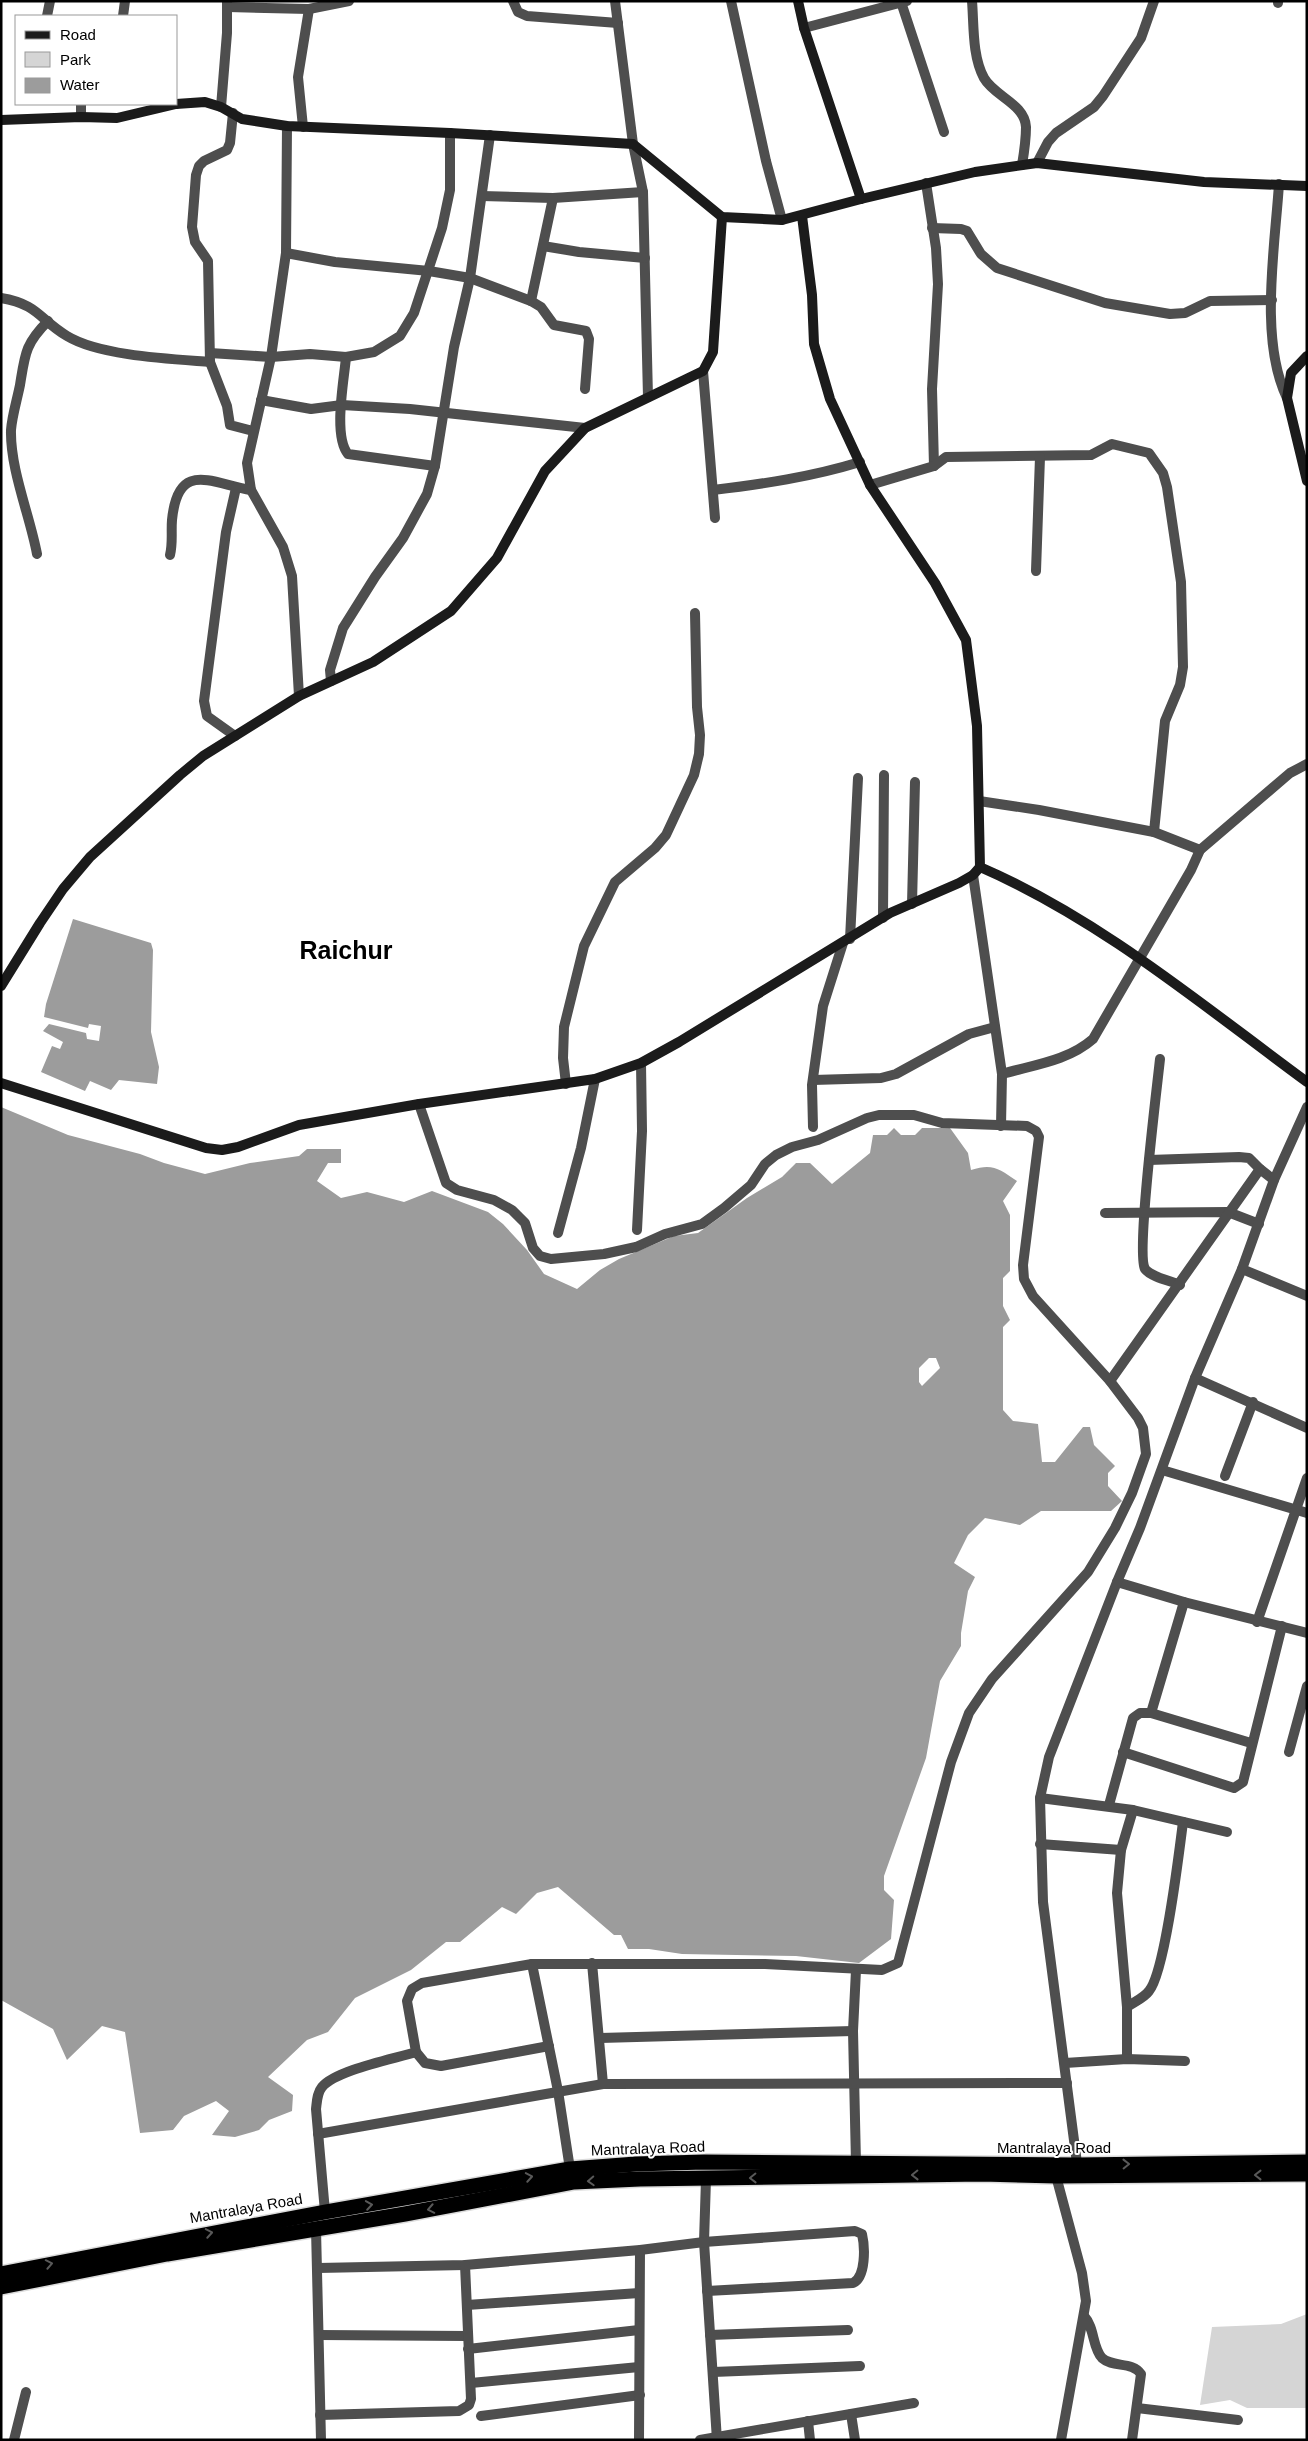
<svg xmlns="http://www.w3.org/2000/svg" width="1308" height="2441" font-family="Arial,sans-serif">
<rect width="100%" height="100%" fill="#fff"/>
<polygon fill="#d5d5d5" points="1307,2314 1307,2408 1247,2408 1230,2400 1200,2405 1212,2327 1281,2324"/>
<g fill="#9c9c9c" fill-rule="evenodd">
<polygon points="73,919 151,943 153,950 151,1032 159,1067 157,1084 119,1080 111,1090 90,1081 85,1091 41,1072 52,1046 60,1049 63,1042 43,1031 49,1024 86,1033 87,1039 99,1041 101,1026 89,1024 88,1028 44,1017 46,1004"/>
<path d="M1,1107L68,1135L140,1154L164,1163L205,1174L250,1163L299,1156L307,1149H341V1163H328L317,1181L341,1198L367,1192L404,1202L432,1191L488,1212L503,1224L527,1250L544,1274L577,1289L600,1270L619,1259L674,1236L698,1233L747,1198L782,1177L796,1163H810L832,1184L870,1153L873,1135H887L894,1128L901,1135H915L922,1128H950L968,1153L971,1170C993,1163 999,1169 1017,1181L1003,1201L1010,1215V1271L1003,1278V1306L1010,1320L1003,1327V1410L1013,1421L1038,1424L1042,1462H1055L1083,1427H1090L1094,1445L1115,1466L1108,1473V1486L1122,1501L1111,1511H1041L1020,1525L985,1518L968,1535L954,1563L975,1577L968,1591L961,1633V1646L940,1681L926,1758L884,1876V1890L894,1900L891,1939L859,1963L796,1956L682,1954L649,1949H628L621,1935H614L558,1887L537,1893L516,1914L502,1907L460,1942H446L411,1970L355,1998L328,2032L307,2040L268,2077L293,2095L292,2111L269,2120L259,2130L235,2137L212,2135L229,2111L216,2101L184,2116L173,2130L140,2133L125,2032L102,2026L67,2060L53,2029L1,2000ZM929,1358H936L940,1368L922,1386L919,1382V1368Z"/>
</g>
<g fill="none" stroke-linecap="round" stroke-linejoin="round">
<g stroke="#dbdbdb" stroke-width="18">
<g id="highway">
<polyline points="1,2274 325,2212 570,2169 636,2164 704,2162 1077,2165 1307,2162"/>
<polyline points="1,2287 167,2254 405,2214 574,2182 640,2179 982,2174 1056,2176 1307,2174"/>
</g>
</g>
<g stroke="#4e4e4e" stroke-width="10">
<polyline points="513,1 518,12 527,16 618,23"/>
<polyline points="615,1 633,144 643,192 648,397"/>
<polyline points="731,1 766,161 782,220"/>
<path d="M972,1C974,25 972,56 984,78C994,96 1025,104 1026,127C1026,139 1024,153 1022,165"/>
<polyline points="1278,1 1278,3"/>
<polyline points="901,2 944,132"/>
<polyline points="228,7 309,9 349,1"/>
<polyline points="47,16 50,1"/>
<polyline points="123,16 125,1"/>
<polyline points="804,28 907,1"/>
<polyline points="221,107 227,33 227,2"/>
<polyline points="233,113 230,143 227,150 204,161 199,166 196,175 192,227 195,242 208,261 210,362 227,406 230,425 253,431"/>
<polyline points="81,117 81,104"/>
<polyline points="287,126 286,253 271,357 247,463 251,490 283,547 292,576 299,696"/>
<polyline points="303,127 298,77 309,9"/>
<polyline points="1037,163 1048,142 1056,133 1094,107 1103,96 1141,38 1154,1"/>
<polyline points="926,183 936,248 938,284 932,389 934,466"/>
<path d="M1279,184C1275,247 1259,340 1287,398"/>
<polyline points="482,196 553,198 643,192"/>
<polyline points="932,228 961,229 967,231 981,254 997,268 1105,303 1170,314 1185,313 1210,301 1272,300"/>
<polyline points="543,246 579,252 645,258"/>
<polyline points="286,253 335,262 429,271 470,278 531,301 541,307 554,325 586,331 589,339 585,389"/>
<path d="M1,298C38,304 40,320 67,336C100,356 171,359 210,362"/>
<polyline points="531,301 553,198"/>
<polyline points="210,353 271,357 310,354 346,357 374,352 400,336 414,313 442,228 450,190 450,133"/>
<path d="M346,357C344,381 333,436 348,454L435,466"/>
<polyline points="703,371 715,518"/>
<polyline points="261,400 311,409 342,405 410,409 585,428"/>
<polyline points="870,485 934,466 946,457 1091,455 1112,444 1149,453 1163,473 1167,487 1181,582 1183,667 1180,685 1165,721 1154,832"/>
<path d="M713,490C763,484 811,477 860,462"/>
<path d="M37,554C30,516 10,469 11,430C12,416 17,400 20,385C25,354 25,344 48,321"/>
<path d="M170,555C173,543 171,532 172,520C178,460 210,483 251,490"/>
<polyline points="1036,571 1040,457"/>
<polyline points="331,681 330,670 343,628 375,577 403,538 427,494 435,466 454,347 470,278 490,135"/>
<polyline points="235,736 207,716 204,701 226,532 236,488"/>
<polyline points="979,801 1039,810 1154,832 1200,850"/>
<polyline points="973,875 1002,1074 1001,1126"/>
<polyline points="912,904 915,782"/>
<polyline points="883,918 884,775"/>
<polyline points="850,939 858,778"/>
<path d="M1160,1059C1157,1088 1136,1254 1145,1269C1151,1277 1171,1281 1180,1285"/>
<path d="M1002,1074C1033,1065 1068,1061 1093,1039L1191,870L1200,850L1290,773L1307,764"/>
<polyline points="813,1080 881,1078 896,1074 969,1034 995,1027"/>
<polyline points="566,1084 563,1058 564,1027 584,946 615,882 655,848 666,835 694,775 699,754 700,735 697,707 695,613"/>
<polyline points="813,1127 812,1085 823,1006 843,943"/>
<polyline points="1149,1160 1239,1157 1249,1158 1260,1169"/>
<polyline points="1105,1213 1228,1212 1259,1224"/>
<polyline points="637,1230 642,1131 641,1063"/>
<polyline points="558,1233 581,1148 595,1079"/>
<polyline points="1242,1269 1307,1296"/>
<polyline points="1195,1378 1307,1428"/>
<polyline points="1110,1381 1260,1169 1274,1180"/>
<polyline points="1162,1470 1307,1513"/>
<polyline points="1225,1476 1253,1402"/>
<polyline points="1117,1582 1184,1602 1307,1633"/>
<polyline points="1257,1622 1307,1478"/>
<polyline points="1151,1713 1184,1602"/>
<polyline points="1123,1752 1234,1788 1243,1782 1282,1626"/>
<polyline points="1289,1752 1307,1686"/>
<polyline points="1040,1798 1133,1810 1227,1832"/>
<polyline points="1109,1805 1133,1718 1140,1713 1151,1713 1251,1743"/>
<polyline points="1040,1844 1121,1850"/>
<polyline points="592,1963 603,2084"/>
<polyline points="532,1964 558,2091 570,2169"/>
<polyline points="856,1970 853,2031 856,2163"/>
<path d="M1127,2007C1134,2002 1144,1998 1149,1991C1165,1972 1179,1853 1183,1822"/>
<polyline points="600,2038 853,2031"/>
<polyline points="416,2052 425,2063 441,2066 549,2046"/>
<polyline points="1127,2059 1127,2007 1117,1893 1121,1850 1133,1810"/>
<polyline points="1065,2063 1127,2059 1185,2061"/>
<polyline points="318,2134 603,2084 1067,2083"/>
<polyline points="1078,2171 1043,1902 1040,1798 1049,1757 1117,1582 1140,1528 1195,1378 1242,1269 1274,1180 1307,1107"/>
<polyline points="1056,2176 1082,2273 1086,2301 1061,2440"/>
<polyline points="706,2179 704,2242 717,2440"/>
<path d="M325,2212L316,2109C317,2101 317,2093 322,2087C336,2070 394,2059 416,2052L407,2001L412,1989L422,1983L532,1964H765L882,1970L898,1963L951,1762L969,1713L992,1679L1088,1572L1115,1528L1132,1493L1146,1454L1143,1428L1138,1418L1110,1381L1033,1296L1024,1279L1023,1265L1039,1137L1036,1131L1027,1126L942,1123L914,1115H879L867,1118L818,1140L792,1147L776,1155L765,1164L751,1185L724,1208L702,1224L665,1234L636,1247L604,1254L551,1259L540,1256L533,1248L525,1223L512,1210L494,1200L457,1190L446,1183L419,1104"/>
<polyline points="316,2229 321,2440"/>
<path d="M318,2268L465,2265L640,2250L704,2242L855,2231L862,2234C865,2247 866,2277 853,2283L707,2291"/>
<polyline points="467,2305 639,2293"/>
<path d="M1084,2316C1095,2328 1092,2347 1102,2358C1113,2368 1132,2361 1141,2374L1132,2440"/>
<polyline points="319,2335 467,2336"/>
<polyline points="710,2335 848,2330"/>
<polyline points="468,2349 639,2330"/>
<polyline points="713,2372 860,2366"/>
<polyline points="471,2383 639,2367"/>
<polyline points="1137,2408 1238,2420"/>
<polyline points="851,2414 855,2440"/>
<polyline points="320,2415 459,2411 469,2405 471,2399 465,2265"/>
<polyline points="481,2416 640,2395"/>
<polyline points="808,2421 810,2440"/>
<polyline points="14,2440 26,2392"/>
<polyline points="639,2440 640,2250"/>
<polyline points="700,2440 914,2403"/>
</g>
<g stroke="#1b1b1b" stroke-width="10">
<polyline points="798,1 804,28 861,199"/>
<polyline points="176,104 205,102 221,107 242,119 287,126 450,133 633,144 722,217 782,220 861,199 975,172 1037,163 1204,182 1307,186"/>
<polyline points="1,120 81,117 117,118 176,104"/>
<path d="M802,216L812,295L814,344L830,399L870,485L935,583L966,640L977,726L980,867C1100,919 1202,1005 1307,1082"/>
<polyline points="1307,356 1291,373 1287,398 1307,481"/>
<polyline points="1,986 40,923 63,889 90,857 180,775 203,756 299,696 373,662 451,611 497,558 545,471 585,428 703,371 713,352 722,217"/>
<polyline points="1,1083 206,1148 222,1150 238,1147 299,1125 419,1104 595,1079 641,1063 679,1042 890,913 959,883 973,875 980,867"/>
</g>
<use href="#highway" stroke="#000" stroke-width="15"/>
</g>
<defs><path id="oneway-chevron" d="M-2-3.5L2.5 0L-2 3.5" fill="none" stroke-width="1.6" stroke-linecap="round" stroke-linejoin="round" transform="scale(1.25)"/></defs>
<g stroke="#595959">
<use href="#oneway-chevron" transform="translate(1126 2164) rotate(-1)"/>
<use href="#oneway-chevron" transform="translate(915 2175) rotate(179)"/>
<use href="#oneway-chevron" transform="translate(1258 2175) rotate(180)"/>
<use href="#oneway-chevron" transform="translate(529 2177) rotate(-10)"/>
<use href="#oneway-chevron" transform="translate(753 2178) rotate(179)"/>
<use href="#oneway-chevron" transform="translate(591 2181) rotate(177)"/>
<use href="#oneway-chevron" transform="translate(369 2205) rotate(-9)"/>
<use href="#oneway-chevron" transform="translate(431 2209) rotate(169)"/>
<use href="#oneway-chevron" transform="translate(209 2233) rotate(-10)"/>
<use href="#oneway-chevron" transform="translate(49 2264) rotate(-11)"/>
</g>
<g text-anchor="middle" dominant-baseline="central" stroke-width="4" stroke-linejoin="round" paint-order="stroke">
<g font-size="15" fill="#000" stroke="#fff">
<text x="1054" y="2147">Mantralaya Road</text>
<text transform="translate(648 2148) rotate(-2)">Mantralaya Road</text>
<text transform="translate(246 2208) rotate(-10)">Mantralaya Road</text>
</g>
<g font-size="25" font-weight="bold" fill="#000" stroke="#fff">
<text x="346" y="950">Raichur</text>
</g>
</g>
<rect width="1308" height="2441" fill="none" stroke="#000000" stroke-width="5"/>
<rect x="15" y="15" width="162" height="90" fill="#ffffff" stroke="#999999"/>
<rect x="25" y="31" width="25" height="8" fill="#1b1b1b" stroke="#999999"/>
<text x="60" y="40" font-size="15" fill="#000000">Road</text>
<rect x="25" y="52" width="25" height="15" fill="#d5d5d5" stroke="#999999"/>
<text x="60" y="65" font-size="15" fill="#000000">Park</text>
<rect x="25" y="78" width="25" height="15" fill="#9c9c9c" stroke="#999999"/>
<text x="60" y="90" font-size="15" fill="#000000">Water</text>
</svg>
